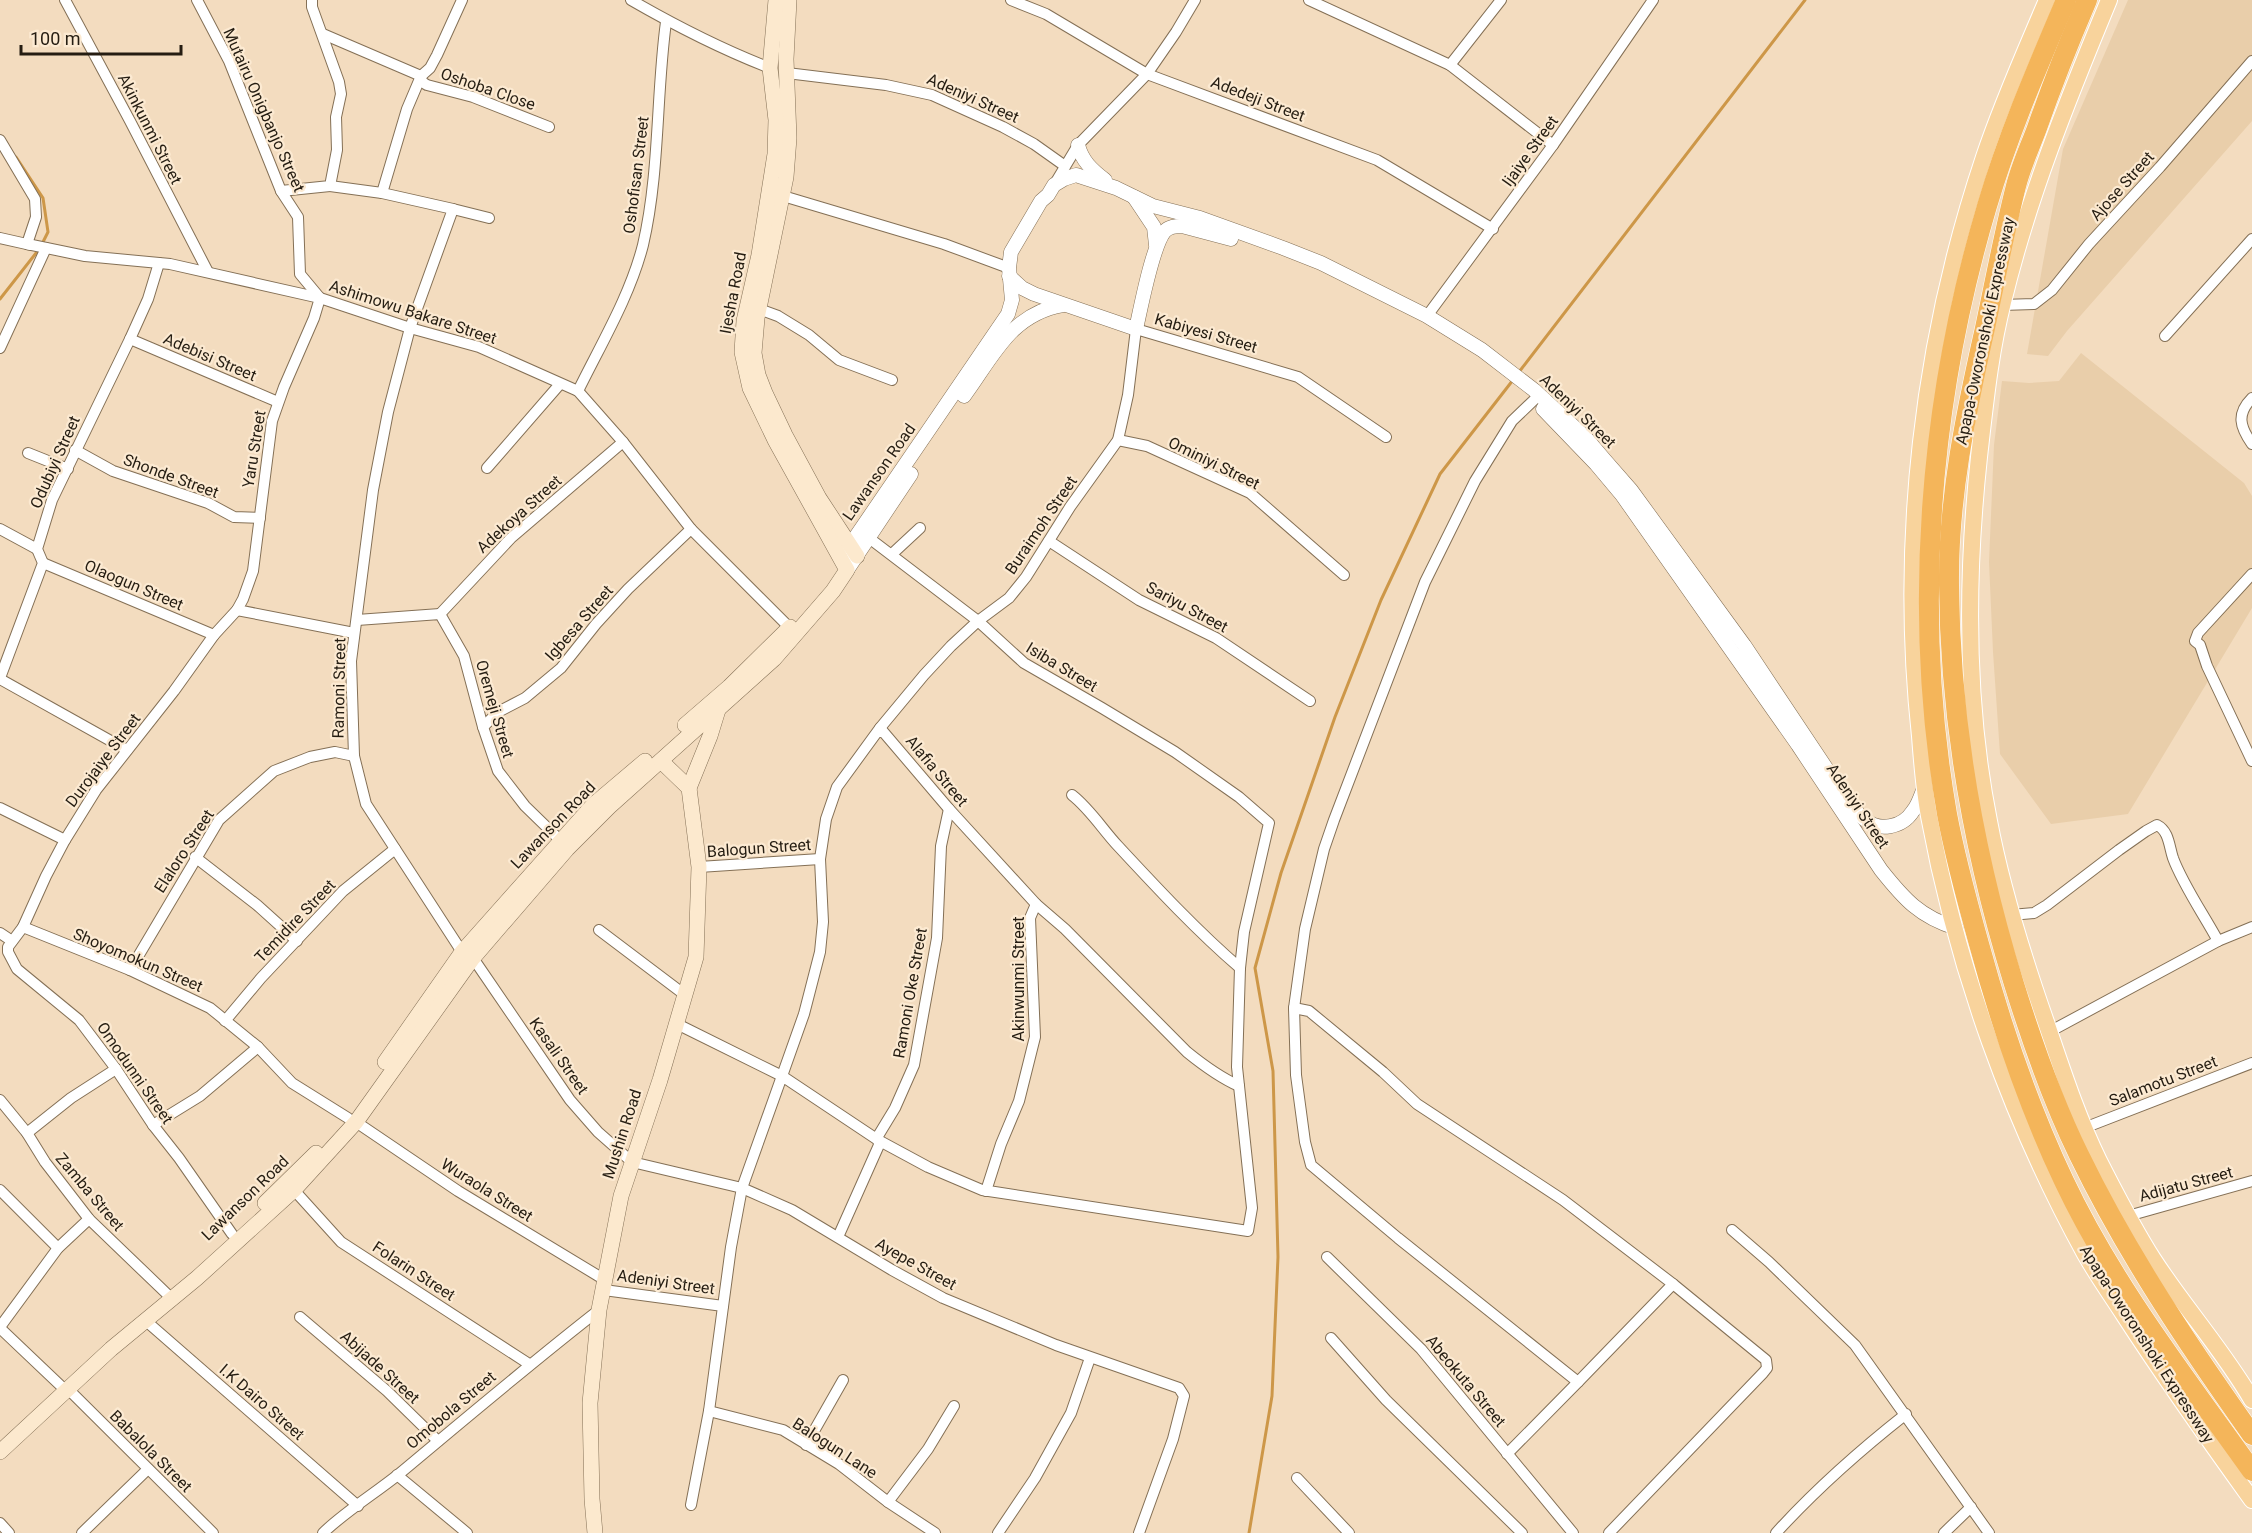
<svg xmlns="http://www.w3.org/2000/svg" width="2252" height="1533" font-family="Roboto,sans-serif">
<rect width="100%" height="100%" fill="#f3dcbf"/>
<g fill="#e9ceaa">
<polygon points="2128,0 2252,0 2252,121 2067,331 2048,356 2027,354 2063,149"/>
<polygon points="2081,353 2244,483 2252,496 2252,608 2128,814 2051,824 2000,754 1993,652 1989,562 1994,445 2002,381 2029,383 2059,381"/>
</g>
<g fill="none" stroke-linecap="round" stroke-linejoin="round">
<g stroke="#cd9748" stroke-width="3">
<polyline points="0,299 40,248 48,232 43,198 16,157"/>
<polyline points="1519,372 1805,0"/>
<polyline points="1249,1533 1272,1396 1278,1257 1273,1071 1255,968 1281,873 1335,717 1381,600 1440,474 1513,380"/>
</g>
<g stroke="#847056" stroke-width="12">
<g id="minor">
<polyline points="65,0 130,121 208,272"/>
<polyline points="197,0 229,61 281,191 298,217 300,274 320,298 314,318 284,387 272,421 253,571 243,599 237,610 214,635 174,691 96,790 65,840 46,876 23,927 8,947 8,952 17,969 79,1020 116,1069 153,1125 179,1158 232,1234"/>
<path d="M631,0C676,26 721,49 770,68"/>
<polyline points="1011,0 1046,14 1147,74 1377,160 1493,229"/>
<polyline points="1309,0 1450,65 1553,145"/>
<polyline points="323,34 421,76 422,82 427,85 473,97 549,127"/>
<polyline points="1450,65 1501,0"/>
<polyline points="787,73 886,85 932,95 1003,127 1034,144 1065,166"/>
<polyline points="0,140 35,199 36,217 27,244 85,256 170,264 320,298 410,328 479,347 578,391 623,442 691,529 789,627"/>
<polyline points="1054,185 1078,145 1147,74 1176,32 1195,0"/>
<polyline points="330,186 382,193 453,209 410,328 388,412 373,490 351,661 354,756 366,804 462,952"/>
<polyline points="281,191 330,186 337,150 336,117 341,94 339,82 312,7 312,0"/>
<polyline points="382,193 407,109 421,76 430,68 437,55 462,0"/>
<polyline points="783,196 944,244 1009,268"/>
<polyline points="453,209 489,218"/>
<polyline points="0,238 31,245"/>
<polyline points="2002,305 2034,304 2052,290 2089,244 2160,167 2252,61"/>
<polyline points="759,309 778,316 809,335 839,360 892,380"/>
<polyline points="1427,316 1553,145 1653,0"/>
<polyline points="2165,336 2252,239"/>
<polyline points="130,339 278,402"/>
<polyline points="0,348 46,248"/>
<path d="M578,391C601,344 630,296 643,245C660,172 656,95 666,22"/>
<path d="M2252,398C2236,414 2240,427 2252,444"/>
<polyline points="1118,440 1147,446 1250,493 1344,575"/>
<polyline points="75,450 113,471 208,503 234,517 260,518"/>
<polyline points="28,453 68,469"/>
<polyline points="487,468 560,384"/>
<polyline points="0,529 37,549"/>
<polyline points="1049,541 1139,600 1216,638 1310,701"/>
<polyline points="892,554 920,528"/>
<polyline points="43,563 214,635"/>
<polyline points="2252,574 2198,633 2195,641 2200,645 2207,666 2252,761"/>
<polyline points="237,610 354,633"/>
<polyline points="440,614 511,538 623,442"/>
<polyline points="357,620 440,614 464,656 483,727 498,771 525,806 561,841"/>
<polyline points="0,678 43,563 37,549 52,500 130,339 148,299 159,263"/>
<polyline points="0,679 127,750"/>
<polyline points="483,727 498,712 525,698 561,668 596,624 628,589 691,529"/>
<polyline points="880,728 924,675 951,646 978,621 1009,598 1026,577 1070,507 1118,440 1128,395 1136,329 1298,377 1386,437"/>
<path d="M1072,795C1090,809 1103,830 1118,846C1157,888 1197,931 1240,968"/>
<polyline points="0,808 65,840"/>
<polyline points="195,857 257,905 297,941"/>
<polyline points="699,867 820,859"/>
<path d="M2011,915L2034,913L2047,905L2119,850L2146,831L2157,825C2169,831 2169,846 2173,858C2183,885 2204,915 2218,941"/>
<polyline points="23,927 130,970 210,1008 258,1047 292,1083 348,1118"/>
<polyline points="599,930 685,995"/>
<polyline points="0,933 12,941"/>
<polyline points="473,958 570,1100 598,1132 632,1162 742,1188 792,1210 892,1270 943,1298 1056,1345 1179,1388 1184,1396 1173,1439 1139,1533"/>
<polyline points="130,970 219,820 274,771 310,757 335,752 354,756"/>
<polyline points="1294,1008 1309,1011 1383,1072 1417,1104 1563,1200 1673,1284 1766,1360 1767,1368 1763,1373 1609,1533"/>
<polyline points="225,1021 261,978 343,891 395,849"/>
<path d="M677,1024L782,1076L804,1014L820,952L823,922L820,859L826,819L837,787L880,728L949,809L1036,904L1065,929L1187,1052C1203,1065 1219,1077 1239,1086"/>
<polyline points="2049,1032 2218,941 2252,927"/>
<polyline points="0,1100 27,1133 45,1162 89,1219 167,1294"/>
<polyline points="356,1122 458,1191 605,1280"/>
<polyline points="153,1125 200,1096 258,1047"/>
<polyline points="2084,1128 2252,1063"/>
<polyline points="27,1133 71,1098 116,1069"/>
<polyline points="0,1190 58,1248"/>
<polyline points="294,1190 341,1242 529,1364"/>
<polyline points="986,1191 1001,1144 1019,1101 1035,1037 1030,918 1036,904"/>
<polyline points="2128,1216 2252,1181"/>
<polyline points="1732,1230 1769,1262 1855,1345 1989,1533"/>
<polyline points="838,1237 879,1145 878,1136 895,1108 914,1065 937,938 941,846 949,809"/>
<polyline points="1327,1257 1421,1349 1573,1533"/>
<polyline points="604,1290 723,1306"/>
<polyline points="300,1317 387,1391 438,1441"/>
<polyline points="146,1321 358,1506"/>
<polyline points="0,1327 58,1248 89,1219"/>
<polyline points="0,1328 62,1387"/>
<polyline points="1331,1338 1386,1400 1522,1533"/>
<polyline points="1578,1382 1673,1284"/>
<polyline points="68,1389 213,1533"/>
<polyline points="709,1411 783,1430 839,1464 888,1502 935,1533"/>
<polyline points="806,1445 843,1380"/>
<polyline points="1507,1454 1578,1382 1398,1238 1311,1165 1305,1142 1296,1075 1294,1008 1305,929 1324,849 1334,820 1425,582 1475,481 1512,421 1534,400"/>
<polyline points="397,1475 467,1533"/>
<polyline points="1297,1478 1349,1533"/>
<polyline points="888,1502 928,1449 954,1406"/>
<polyline points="691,1505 709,1411 731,1247 742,1188 782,1076 878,1140 928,1167 982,1190 1248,1231 1252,1208 1237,1067 1240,968 1244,932 1269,823 1239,797 1175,752 1102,708 1024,663 978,621 869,538"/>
<polyline points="0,1523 9,1533"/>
<polyline points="82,1533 148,1469"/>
<path d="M323,1533C346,1511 374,1494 399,1474C465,1419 531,1363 599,1310"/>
<polyline points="998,1533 1035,1478 1071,1413 1090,1358"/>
<path d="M1776,1533C1816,1489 1859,1451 1906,1414"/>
<polyline points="1944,1533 1971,1507"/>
</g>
</g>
<g stroke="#847056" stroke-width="15">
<g id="tertiary">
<path d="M1078,145C1082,161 1092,170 1105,180"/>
<polyline points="1134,197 1154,227 1156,245"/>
<path d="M1009,276L1022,288L1034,294L1136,329C1141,307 1152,248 1164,232C1169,226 1176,226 1182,226L1231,239"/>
<path d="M964,396C993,357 1010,314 1063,305"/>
<path d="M1543,409L1596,464L1622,495L1798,745L1881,870C1904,899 1920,917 1956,928"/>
<path d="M844,554L1008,314L1012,300L1009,268L1011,252L1041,201L1048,195L1054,185L1064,179L1076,175L1116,188L1153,206L1200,218L1283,248L1321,263L1427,316L1482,350L1534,390L1586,438L1603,458L1631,490L1744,645L1846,798C1852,805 1857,814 1864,819C1879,832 1902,828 1913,811C1919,804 1921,794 1925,786"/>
<polyline points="847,570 911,474"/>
</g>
</g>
<g stroke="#847056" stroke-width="16">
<g id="secondary">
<polyline points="789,0 786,59 789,138 786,177 757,318 754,353 758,375 765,393 785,435 819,498 857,556"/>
<polyline points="685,725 729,687 790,627"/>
<polyline points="689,788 710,736 718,710"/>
<polyline points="385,1062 462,952 593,805 645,761"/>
<polyline points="265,1203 316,1153"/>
<polyline points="0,1452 111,1349 197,1278 294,1190 356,1122 473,958 567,849 609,807 774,659 833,591 847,570 775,440 750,388 742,352 744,321 759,255 775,154 776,120 770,68 776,0"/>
<polyline points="595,1533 592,1499 590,1403 599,1310 621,1196 660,1080 696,957 699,867 689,788 661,761"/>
</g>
</g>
<g stroke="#fff" stroke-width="18">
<g id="primary">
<path d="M2047,0C2025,52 2002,103 1984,157C1922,342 1899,542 1920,736C1922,763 1924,790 1929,816C1957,968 2011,1119 2085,1254C2097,1275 2111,1295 2124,1315C2165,1378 2208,1439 2252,1500"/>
<path d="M2109,0C2068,99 2028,198 2003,302C1990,353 1985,405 1979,457C1966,578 1965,701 1989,821C2002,890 2023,956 2046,1022C2062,1069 2077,1116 2099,1161C2116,1194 2133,1228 2153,1259C2184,1307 2223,1350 2252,1400"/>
</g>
</g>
<g stroke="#fff" stroke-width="21">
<g id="motorway">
<path d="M2066,0C2037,68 2008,135 1987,206C1929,401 1912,613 1947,814C1955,857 1967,901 1979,944C2001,1025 2028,1105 2064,1181C2113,1285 2186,1378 2252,1471"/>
<path d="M2087,0C2069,42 2052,85 2037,128C2030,147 2021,166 2016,186C2004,233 1995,281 1985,328C1966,412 1948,498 1949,585C1950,720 1974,855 2014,984C2032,1042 2052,1100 2079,1155C2127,1254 2189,1346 2252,1435"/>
</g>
</g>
<use href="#minor" stroke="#fff" stroke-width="10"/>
<use href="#tertiary" stroke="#fff" stroke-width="14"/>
<use href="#secondary" stroke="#fce9ce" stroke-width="15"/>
<use href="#primary" stroke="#f8d39c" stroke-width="16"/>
<use href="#motorway" stroke="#f4b55a" stroke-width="20"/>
</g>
<g text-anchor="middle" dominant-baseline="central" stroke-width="4.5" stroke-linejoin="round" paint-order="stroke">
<g font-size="16" fill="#251d12" stroke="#fcead2">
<text transform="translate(488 89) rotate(19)">Oshoba Close</text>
<text transform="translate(973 98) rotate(24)">Adeniyi Street</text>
<text transform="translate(1258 99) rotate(21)">Adedeji Street</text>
<text transform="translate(264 110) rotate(66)">Mutairu Onigbanjo Street</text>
<text transform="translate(150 129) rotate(63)">Akinkunmi Street</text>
<text transform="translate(1530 151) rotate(-54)">Ijaiye Street</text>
<text transform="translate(636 175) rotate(-83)">Oshofisan Street</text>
<text transform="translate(2122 186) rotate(-48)">Ajose Street</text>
<text transform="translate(733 293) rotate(-79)">Ijesha Road</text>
<text transform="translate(413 312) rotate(18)">Ashimowu Bakare Street</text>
<text transform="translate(1985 331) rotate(-78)">Apapa-Oworonshoki Expressway</text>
<text transform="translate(1206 333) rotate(16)">Kabiyesi Street</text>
<text transform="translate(210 357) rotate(23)">Adebisi Street</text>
<text transform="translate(1578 411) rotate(44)">Adeniyi Street</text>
<text transform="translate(254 449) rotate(-81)">Yaru Street</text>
<text transform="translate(55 462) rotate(-66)">Odubiyi Street</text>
<text transform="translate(1214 463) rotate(26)">Ominiyi Street</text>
<text transform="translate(879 472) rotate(-55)">Lawanson Road</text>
<text transform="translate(171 476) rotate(20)">Shonde Street</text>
<text transform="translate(519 514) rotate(-42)">Adekoya Street</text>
<text transform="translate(1041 525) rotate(-56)">Buraimoh Street</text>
<text transform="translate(134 585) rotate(23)">Olaogun Street</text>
<text transform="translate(1187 607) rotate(28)">Sariyu Street</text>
<text transform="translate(579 623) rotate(-49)">Igbesa Street</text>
<text transform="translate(1062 667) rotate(31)">Isiba Street</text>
<text transform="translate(339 688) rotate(-89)">Ramoni Street</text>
<text transform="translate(495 709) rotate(74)">Oremeji Street</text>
<text transform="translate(103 760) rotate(-53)">Durojaiye Street</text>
<text transform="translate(937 771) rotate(50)">Alafia Street</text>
<text transform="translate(1858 806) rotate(56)">Adeniyi Street</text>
<text transform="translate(553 825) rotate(-46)">Lawanson Road</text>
<text transform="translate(759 848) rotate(-4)">Balogun Street</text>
<text transform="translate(184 851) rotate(-57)">Elaloro Street</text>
<text transform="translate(295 921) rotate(-46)">Temidire Street</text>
<text transform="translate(138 960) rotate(23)">Shoyomokun Street</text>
<text transform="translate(1018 979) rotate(-90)">Akinwunmi Street</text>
<text transform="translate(910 993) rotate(-80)">Ramoni Oke Street</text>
<text transform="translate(559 1056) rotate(55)">Kasali Street</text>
<text transform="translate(135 1073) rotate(55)">Omodunni Street</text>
<text transform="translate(2163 1081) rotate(-21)">Salamotu Street</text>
<text transform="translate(622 1134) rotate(-72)">Mushin Road</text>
<text transform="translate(2186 1184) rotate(-15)">Adijatu Street</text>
<text transform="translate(487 1190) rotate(32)">Wuraola Street</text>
<text transform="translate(90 1192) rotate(50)">Zamba Street</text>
<text transform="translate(245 1198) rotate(-44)">Lawanson Road</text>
<text transform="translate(916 1264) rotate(29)">Ayepe Street</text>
<text transform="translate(414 1271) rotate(33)">Folarin Street</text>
<text transform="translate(666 1282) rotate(8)">Adeniyi Street</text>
<text transform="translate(2147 1344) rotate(57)">Apapa-Oworonshoki Expressway</text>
<text transform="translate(380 1367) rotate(42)">Abijade Street</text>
<text transform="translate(1466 1381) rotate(50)">Abeokuta Street</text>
<text transform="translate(262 1402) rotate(41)">I.K Dairo Street</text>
<text transform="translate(451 1410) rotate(-40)">Omobola Street</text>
<text transform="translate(835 1448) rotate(33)">Balogun Lane</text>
<text transform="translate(151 1451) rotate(45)">Babalola Street</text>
</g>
</g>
<path d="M21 45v9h160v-9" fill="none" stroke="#251d12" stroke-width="3"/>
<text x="30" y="45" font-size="18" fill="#251d12" stroke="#fcead2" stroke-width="4.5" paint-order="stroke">100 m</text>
</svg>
